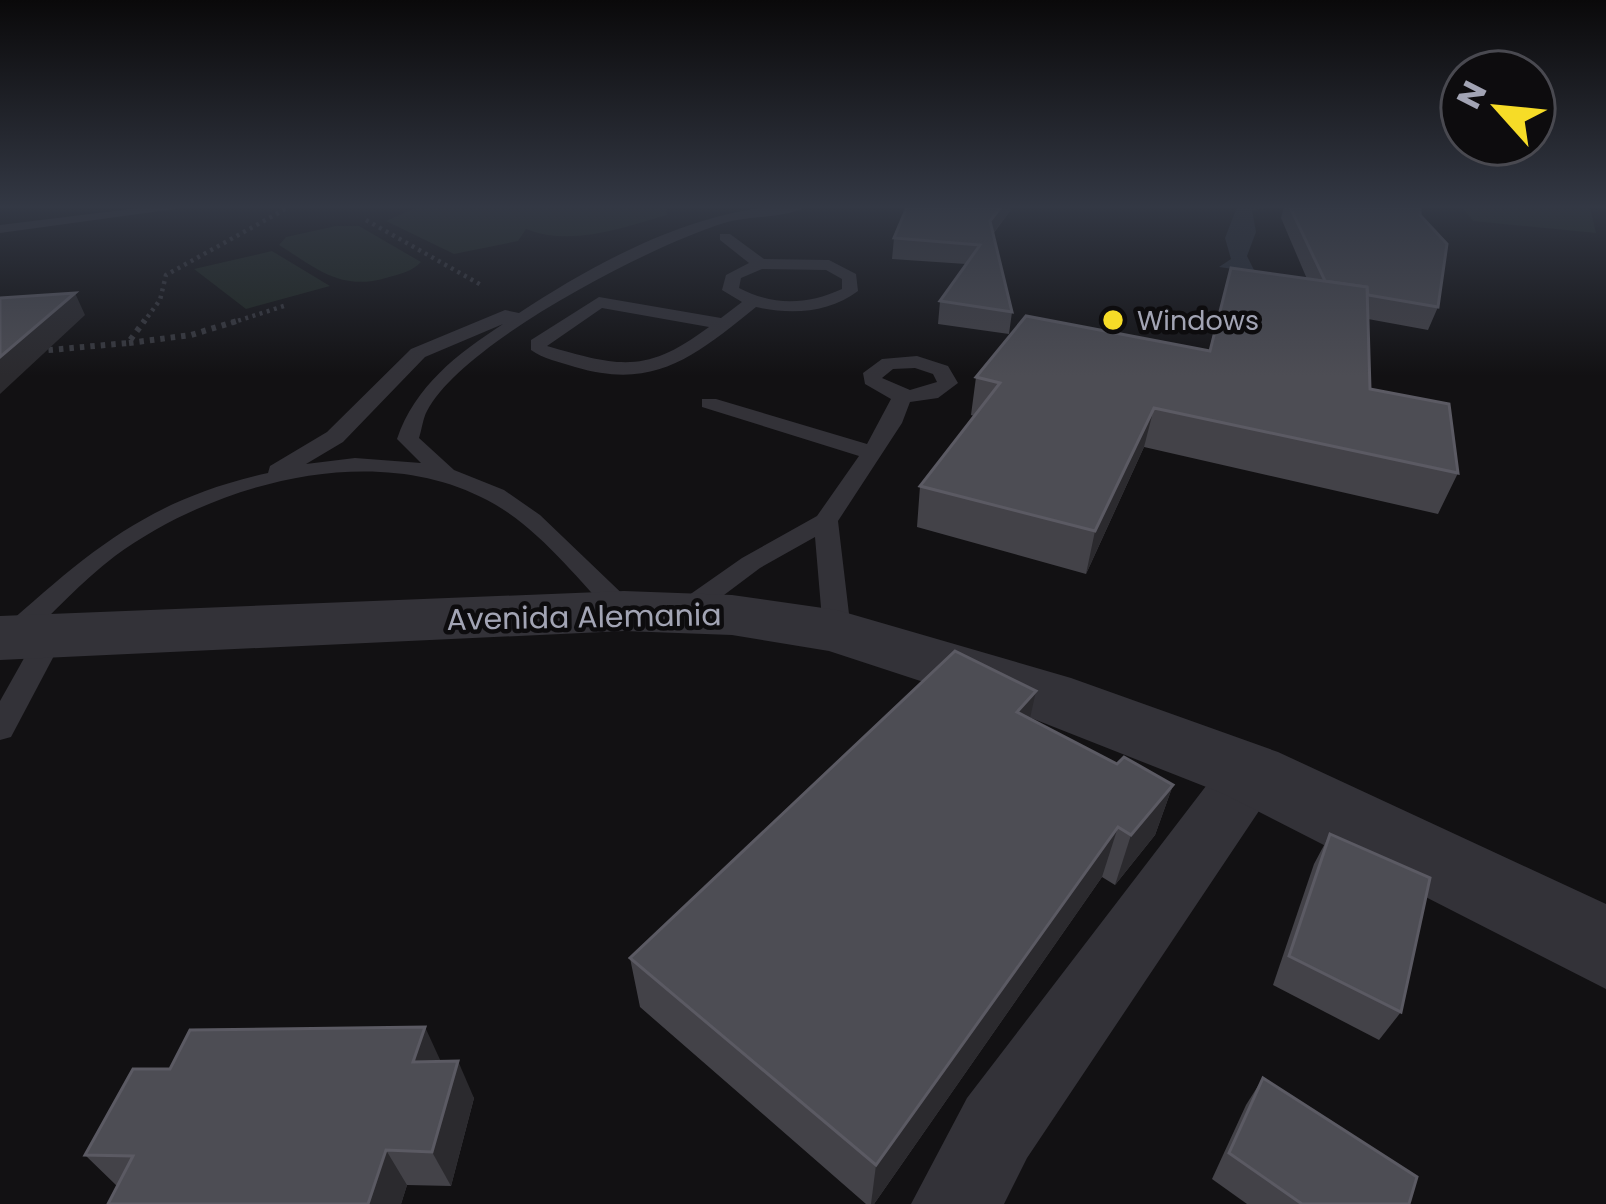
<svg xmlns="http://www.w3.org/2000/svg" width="1606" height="1204" font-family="Poppins,sans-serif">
<rect width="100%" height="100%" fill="#121113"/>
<g fill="#1e2620">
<path d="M417,207H666L667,215C621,228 572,247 526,229L518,241L454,254L386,221Z"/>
<polygon points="1462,207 1590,207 1596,233 1473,221"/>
<path d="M336,226H359L421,262C411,272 400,274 386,278C341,291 317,269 279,245L286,237Z"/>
<polygon points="272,251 330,286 246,309 194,269"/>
</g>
<polygon fill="#282d37" points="1237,207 1273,207 1252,210 1256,232 1247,256 1255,272 1219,267 1231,259 1225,238"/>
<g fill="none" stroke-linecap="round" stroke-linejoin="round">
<g stroke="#38393f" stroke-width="4.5" stroke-dasharray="3 4.5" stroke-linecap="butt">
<polyline points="366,220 483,286"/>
<polyline points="143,323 160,300 166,275 289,207"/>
<polyline points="231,323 287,305"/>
</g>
<g stroke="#38393f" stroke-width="6" stroke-dasharray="4.5 6" stroke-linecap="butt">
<polyline points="129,343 191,335 240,320"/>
<polyline points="38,351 128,343 145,320"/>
</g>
<g fill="#333238" fill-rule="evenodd">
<polygon points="147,207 189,207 0,233 0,225"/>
<path d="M768,207H806C783,219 750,215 724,223C650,246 463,342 427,411C423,418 422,429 419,438L454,470L504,490L540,515L634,605L638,611L634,617H614C576,577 537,526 487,500C373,439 213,484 115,556C81,582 52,614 21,644L11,646L0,642L1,630C90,551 147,500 268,473L270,466L327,432L411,349L505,310L519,313C592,265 680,217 768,207ZM503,324C457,354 415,386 397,439L421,463L355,458L306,464L343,442L425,357Z"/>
<path d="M720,234H730L764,259L829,260L856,274L858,291C829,313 791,315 756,307C696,355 656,391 575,367C560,362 543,359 531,350V340L599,297L721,318L742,302L722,290L726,275L749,263L720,240ZM762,269L826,270L842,279V289C807,305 773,306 739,288L741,278ZM602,308L709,327C646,374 620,367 547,346Z"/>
<path d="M917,356L948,366L958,383L938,398L910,402L902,423L838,521L851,631L847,637L837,640L823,631L815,537L760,568L692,619H672L668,613L672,607L742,558L817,516L859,456L702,407V399H716L867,444L891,399L865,384L863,373L882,359ZM915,368L933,374L937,382L910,390L882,378L893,369Z"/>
<polygon points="51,626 65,635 11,737 0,740 0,701 41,628"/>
</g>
<polygon fill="#333238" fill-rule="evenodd" points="1251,749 1273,756 1282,773 1273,790 1027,1158 1004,1204 911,1204 967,1098 1229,756"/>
<polygon fill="#333238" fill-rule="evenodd" points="624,591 732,595 837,610 1071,678 1278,752 1606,904 1606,989 1224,794 1021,714 829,651 732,635 624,631 0,660 0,616"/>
</g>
<g fill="#434248">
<polygon points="907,207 1013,207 993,234 1012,312 1009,334 938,324 940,301 966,264 892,259 894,238"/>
<polygon points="1284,207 1420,207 1438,307 1428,330 1368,319 1370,389 1458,473 1438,514 1144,447 1086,574 917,527 920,486 974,416 971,415 976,377 1210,350 1307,279 1281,218"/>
<polygon points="1030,719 1117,764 1173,785 1155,835 1115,885 1102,877 874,1204 866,1204 640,1007 630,958"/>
<polygon points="1330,834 1401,1012 1379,1040 1273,985 1314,864"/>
<polygon points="441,1062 474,1098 451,1186 407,1185 401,1204 108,1204 117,1186 85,1155"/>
<polygon points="1263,1078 1409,1204 1247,1204 1212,1179 1246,1105"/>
</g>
<g fill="#2b2a2e">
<polygon points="1001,207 1013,207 987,241 990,221"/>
<polygon points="75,293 85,315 0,394 0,357"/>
<polygon points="1154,408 1144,447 1086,574 1095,531"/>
<polygon points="1036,691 1025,741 1017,712"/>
<polygon points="1173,785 1155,835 1115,885 1131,835"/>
<polygon points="1118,827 1102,877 874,1204 871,1204 876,1165"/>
<polygon points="425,1027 442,1064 413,1062"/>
<polygon points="458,1061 474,1098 451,1186 432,1152"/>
<polygon points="386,1150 407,1185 401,1204 368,1204"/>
</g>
<g fill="#4d4d54" stroke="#5b5a63" stroke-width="3">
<polygon points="907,207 1001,207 990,221 1012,312 940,301 980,245 894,238"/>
<polygon points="1290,207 1420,207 1420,215 1447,244 1438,307 1368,295 1367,287 1325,281"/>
<polygon points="1231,268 1367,287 1370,389 1449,404 1458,473 1154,408 1095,531 920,486 1000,383 976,377 1026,316 1210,351"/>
<polygon points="75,293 0,357 0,298"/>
<polygon points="955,651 1036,691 1017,712 1117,764 1124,757 1173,785 1131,835 1118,827 876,1165 630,958"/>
<polygon points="1330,834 1430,878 1401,1012 1289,956"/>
<polygon points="425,1027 413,1062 458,1061 432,1152 386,1150 368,1204 108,1204 133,1156 85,1155 133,1069 170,1069 190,1030"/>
<polygon points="1263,1078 1417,1177 1409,1204 1302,1204 1229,1153"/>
</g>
<linearGradient id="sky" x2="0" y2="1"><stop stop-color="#0a090a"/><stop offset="0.55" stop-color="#333844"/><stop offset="1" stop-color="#333844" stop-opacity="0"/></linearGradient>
<rect width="1606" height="376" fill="url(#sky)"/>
<circle fill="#f6dc27" stroke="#0d0c0e" stroke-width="4.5" cx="1113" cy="320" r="12"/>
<g text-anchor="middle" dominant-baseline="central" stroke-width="9" stroke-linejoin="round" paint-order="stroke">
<g font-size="27" fill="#a2a4b4" stroke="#0d0c0e" text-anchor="start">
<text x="1137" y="320">Windows</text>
</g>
<g font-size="30" fill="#a2a4b4" stroke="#0d0c0e">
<text transform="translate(584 617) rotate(-1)">Avenida Alemania</text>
</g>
</g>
<g transform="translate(1498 108) rotate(297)"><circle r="57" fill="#0d0c0e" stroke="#494950" stroke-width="3"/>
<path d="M0-9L21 45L0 30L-21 45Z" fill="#f6dc27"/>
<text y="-18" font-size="33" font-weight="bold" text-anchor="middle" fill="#a2a4b4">N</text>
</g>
</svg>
